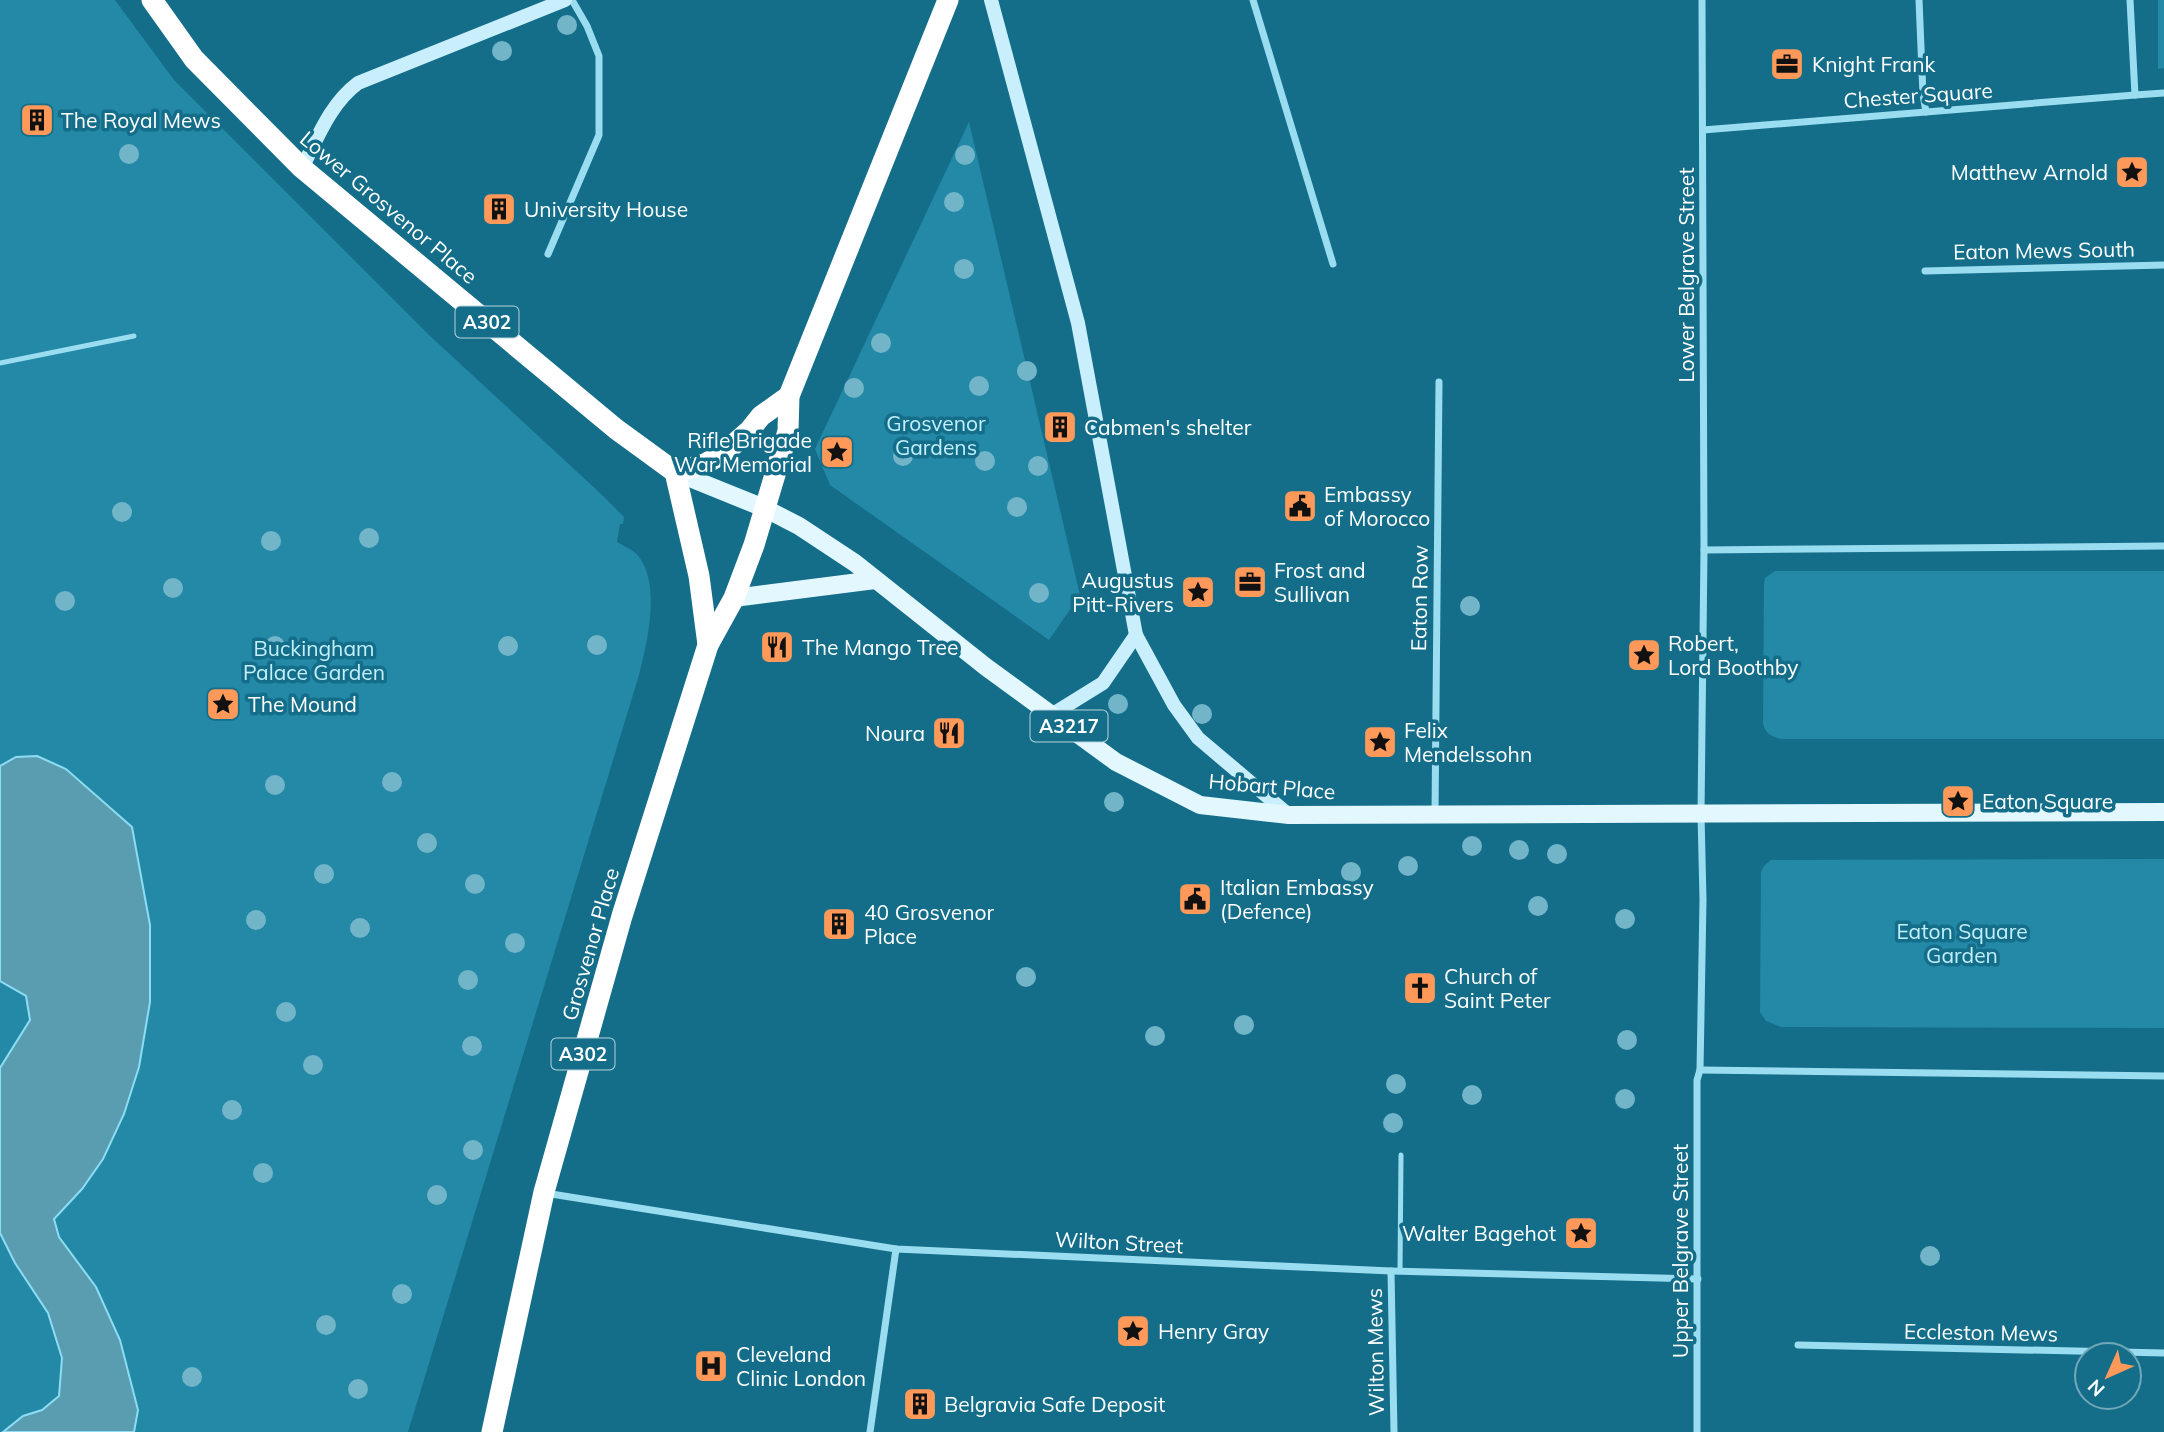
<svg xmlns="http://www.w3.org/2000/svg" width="2164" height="1432" font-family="Mulish,sans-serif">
<rect width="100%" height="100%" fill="#146e8a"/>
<g fill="#2389a7">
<path d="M0,0H115L174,80L428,334L601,494L624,517L623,524H620L617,542C624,546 634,550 639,557C661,586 647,643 639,675L408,1432H0Z"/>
<polygon points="2158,0 2164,0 2164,68 2158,69"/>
<polygon points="969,122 1080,595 1049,640 830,485 815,449"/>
<path d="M1775,571H2164V739H1781C1771,736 1765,734 1763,723L1764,583L1765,578Z"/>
<polygon points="2164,859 2164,1028 1781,1027 1766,1021 1760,1012 1761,872 1764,866 1771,860"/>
</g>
<polygon fill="#5b9db0" stroke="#8cddf3" stroke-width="2" points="37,756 66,769 132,827 150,925 150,1002 139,1067 124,1114 103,1159 82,1189 54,1219 59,1237 96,1287 120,1340 138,1410 134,1432 3,1432 23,1416 42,1410 59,1396 62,1358 48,1313 15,1263 0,1233 0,1068 30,1020 26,996 0,981 0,766 16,757"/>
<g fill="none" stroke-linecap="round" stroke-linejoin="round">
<g stroke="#9bddf0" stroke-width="5">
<polyline points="0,363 134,336"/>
<polyline points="1400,1271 1401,1155"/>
</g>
<g stroke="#9bddf0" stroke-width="7">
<polyline points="1253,0 1333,264"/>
<polyline points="1919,0 1923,95 1926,112"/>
<polyline points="2130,0 2135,95 2164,93"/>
<polyline points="1703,130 2135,95"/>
<polyline points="548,254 599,135 599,56 587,26 572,0"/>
<polyline points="1925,271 2164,265"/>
<polyline points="1704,550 2164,546"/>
<polyline points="1435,814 1439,382"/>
<polyline points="1700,1070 2164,1076"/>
<polyline points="545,1193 896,1249 1391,1271 1698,1279"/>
<polyline points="1391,1271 1394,1432"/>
<polyline points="1798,1345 2164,1353"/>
<polyline points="870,1432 896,1249"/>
<polyline points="1697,1432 1697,1080 1700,1070 1703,900 1701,814 1704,550 1702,0"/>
</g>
<g stroke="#c8effb" stroke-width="14">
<polyline points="991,0 1078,323 1136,635 1174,705 1198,738 1289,815"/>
<path d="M302,168C318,137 330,104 358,83L565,0"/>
<polyline points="1053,714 1103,683 1136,635"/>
</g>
<g stroke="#e3f7ff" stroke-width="18">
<polyline points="675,472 764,508 799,526 855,563 986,667 1116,762 1200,805 1289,815 2164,812"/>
<path d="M734,598C781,592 828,586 875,580"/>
</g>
<g stroke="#fff" stroke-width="21">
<polyline points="152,0 194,59 302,168 616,429 675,472"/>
<polyline points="675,472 705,464 725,452 749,431 761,416 789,396"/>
<polyline points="708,645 734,598 754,545 788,431 789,396 948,0"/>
<polyline points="492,1432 544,1192 622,916 708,645 699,576 675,472"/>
</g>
</g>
<g fill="#73b5c8">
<circle cx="567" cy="25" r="10"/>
<circle cx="502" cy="51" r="10"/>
<circle cx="129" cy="154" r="10"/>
<circle cx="965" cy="155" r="10"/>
<circle cx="954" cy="202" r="10"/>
<circle cx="964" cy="269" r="10"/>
<circle cx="881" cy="343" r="10"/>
<circle cx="1027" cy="371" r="10"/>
<circle cx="979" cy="386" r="10"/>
<circle cx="854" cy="388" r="10"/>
<circle cx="903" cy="456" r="10"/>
<circle cx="985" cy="461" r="10"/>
<circle cx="1038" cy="466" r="10"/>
<circle cx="1017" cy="507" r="10"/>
<circle cx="122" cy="512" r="10"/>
<circle cx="369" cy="538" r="10"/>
<circle cx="271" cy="541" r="10"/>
<circle cx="173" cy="588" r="10"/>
<circle cx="1039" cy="593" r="10"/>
<circle cx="65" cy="601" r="10"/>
<circle cx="1470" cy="606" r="10"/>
<circle cx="597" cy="645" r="10"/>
<circle cx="275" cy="646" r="10"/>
<circle cx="508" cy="646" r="10"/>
<circle cx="1118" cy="704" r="10"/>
<circle cx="1202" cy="714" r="10"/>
<circle cx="392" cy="782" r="10"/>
<circle cx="275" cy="785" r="10"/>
<circle cx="1114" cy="802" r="10"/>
<circle cx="427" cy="843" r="10"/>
<circle cx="1472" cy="846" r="10"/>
<circle cx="1519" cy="850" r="10"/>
<circle cx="1557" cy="854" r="10"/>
<circle cx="1408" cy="866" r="10"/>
<circle cx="1351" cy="872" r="10"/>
<circle cx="324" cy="874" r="10"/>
<circle cx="475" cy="884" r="10"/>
<circle cx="1538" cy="906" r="10"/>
<circle cx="1625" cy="919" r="10"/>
<circle cx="256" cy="920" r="10"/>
<circle cx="360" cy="928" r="10"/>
<circle cx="515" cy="943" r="10"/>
<circle cx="1026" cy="977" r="10"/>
<circle cx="468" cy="980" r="10"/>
<circle cx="286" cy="1012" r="10"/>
<circle cx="1244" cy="1025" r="10"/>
<circle cx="1155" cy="1036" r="10"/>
<circle cx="1627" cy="1040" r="10"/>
<circle cx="472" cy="1046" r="10"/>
<circle cx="313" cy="1065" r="10"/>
<circle cx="1396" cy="1084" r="10"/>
<circle cx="1472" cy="1095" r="10"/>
<circle cx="1625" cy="1099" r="10"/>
<circle cx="232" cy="1110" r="10"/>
<circle cx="1393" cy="1123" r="10"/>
<circle cx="473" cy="1150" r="10"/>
<circle cx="263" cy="1173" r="10"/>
<circle cx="437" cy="1195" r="10"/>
<circle cx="1930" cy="1256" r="10"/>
<circle cx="402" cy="1294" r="10"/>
<circle cx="326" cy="1325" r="10"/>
<circle cx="192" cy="1377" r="10"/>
<circle cx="358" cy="1389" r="10"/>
</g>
<defs>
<g id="office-square" transform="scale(1.75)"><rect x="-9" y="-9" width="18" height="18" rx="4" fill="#ff9959" stroke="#146e8a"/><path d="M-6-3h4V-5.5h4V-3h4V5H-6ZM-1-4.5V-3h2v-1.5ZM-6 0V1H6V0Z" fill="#111"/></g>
<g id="building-square" transform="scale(1.75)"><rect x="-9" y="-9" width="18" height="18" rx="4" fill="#ff9959" stroke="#146e8a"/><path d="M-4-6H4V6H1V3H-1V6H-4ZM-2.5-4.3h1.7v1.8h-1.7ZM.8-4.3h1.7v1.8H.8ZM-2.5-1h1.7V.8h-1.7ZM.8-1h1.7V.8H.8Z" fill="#111"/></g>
<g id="sight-square" transform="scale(1.75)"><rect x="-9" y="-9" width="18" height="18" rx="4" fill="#ff9959" stroke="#146e8a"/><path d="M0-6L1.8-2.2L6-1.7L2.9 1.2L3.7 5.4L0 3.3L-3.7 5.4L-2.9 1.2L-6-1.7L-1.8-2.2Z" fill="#111"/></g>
<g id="civic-square" transform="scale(1.75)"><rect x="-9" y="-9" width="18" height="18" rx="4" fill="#ff9959" stroke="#146e8a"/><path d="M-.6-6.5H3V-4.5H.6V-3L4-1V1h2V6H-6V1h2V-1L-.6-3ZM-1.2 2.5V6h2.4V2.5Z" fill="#111"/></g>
<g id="restaurant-square" transform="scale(1.75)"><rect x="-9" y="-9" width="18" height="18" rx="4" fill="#ff9959" stroke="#146e8a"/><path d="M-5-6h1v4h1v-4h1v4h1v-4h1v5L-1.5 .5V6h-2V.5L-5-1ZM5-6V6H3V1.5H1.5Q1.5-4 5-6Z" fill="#111"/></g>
<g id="church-square" transform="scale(1.75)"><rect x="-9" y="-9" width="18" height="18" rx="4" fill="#ff9959" stroke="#146e8a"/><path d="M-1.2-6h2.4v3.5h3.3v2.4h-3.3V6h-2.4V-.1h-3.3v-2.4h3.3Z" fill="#111"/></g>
<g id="hospital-square" transform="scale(1.75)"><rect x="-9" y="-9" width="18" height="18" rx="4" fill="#ff9959" stroke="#146e8a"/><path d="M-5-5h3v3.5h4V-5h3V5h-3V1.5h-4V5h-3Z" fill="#111"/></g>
</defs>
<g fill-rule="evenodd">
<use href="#office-square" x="1787" y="64"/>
<use href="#building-square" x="37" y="120"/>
<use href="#sight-square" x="2132" y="172"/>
<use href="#building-square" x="499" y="209"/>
<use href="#building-square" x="1060" y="427"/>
<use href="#sight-square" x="837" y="452"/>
<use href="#civic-square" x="1300" y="506"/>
<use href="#office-square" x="1250" y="582"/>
<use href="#sight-square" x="1198" y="592"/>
<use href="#restaurant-square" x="777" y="647"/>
<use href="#sight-square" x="1644" y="655"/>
<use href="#sight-square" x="223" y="704"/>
<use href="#restaurant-square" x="949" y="733"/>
<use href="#sight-square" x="1380" y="742"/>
<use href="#sight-square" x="1958" y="801"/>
<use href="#civic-square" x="1195" y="899"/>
<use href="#building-square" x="839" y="924"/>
<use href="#church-square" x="1420" y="988"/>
<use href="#sight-square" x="1581" y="1233"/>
<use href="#sight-square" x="1133" y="1331"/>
<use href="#hospital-square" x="711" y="1366"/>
<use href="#building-square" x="920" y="1404"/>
</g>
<g text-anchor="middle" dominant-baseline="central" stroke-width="7" stroke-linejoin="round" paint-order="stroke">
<g fill="#146e8a" stroke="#b8d4dc" stroke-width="2">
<rect x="455.5" y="306.5" width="63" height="31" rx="5"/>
<rect x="1030.5" y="710.5" width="77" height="31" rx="5"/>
<rect x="551.5" y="1038.5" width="63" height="31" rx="5"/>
</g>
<g font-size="19" font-weight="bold" fill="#fff">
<text x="487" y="322">A302</text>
<text x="1069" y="726">A3217</text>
<text x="583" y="1054">A302</text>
</g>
<g font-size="21" fill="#fff" stroke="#146e8a" text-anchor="start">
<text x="1812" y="64">Knight Frank</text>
<text x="61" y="120">The Royal Mews</text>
<text x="2108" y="172" text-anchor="end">Matthew Arnold</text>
<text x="524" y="209">University House</text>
<text x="1084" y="427">Cabmen's shelter</text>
<text x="812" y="440" text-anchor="end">Rifle Brigade<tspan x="812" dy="24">War Memorial</tspan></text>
<text x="1324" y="494">Embassy<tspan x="1324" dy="24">of Morocco</tspan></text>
<text x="1274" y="570">Frost and<tspan x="1274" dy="24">Sullivan</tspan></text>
<text x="1174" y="580" text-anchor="end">Augustus<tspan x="1174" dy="24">Pitt-Rivers</tspan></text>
<text x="1668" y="643">Robert,<tspan x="1668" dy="24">Lord Boothby</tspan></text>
<text x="802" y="647">The Mango Tree</text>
<text x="248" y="704">The Mound</text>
<text x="1404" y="730">Felix<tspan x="1404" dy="24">Mendelssohn</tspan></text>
<text x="925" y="733" text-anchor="end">Noura</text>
<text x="1982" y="801">Eaton Square</text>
<text x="1220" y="887">Italian Embassy<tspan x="1220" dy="24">(Defence)</tspan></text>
<text x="864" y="912">40 Grosvenor<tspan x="864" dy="24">Place</tspan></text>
<text x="1444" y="976">Church of<tspan x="1444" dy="24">Saint Peter</tspan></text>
<text x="1556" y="1233" text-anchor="end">Walter Bagehot</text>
<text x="1158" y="1331">Henry Gray</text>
<text x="736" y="1354">Cleveland<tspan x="736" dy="24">Clinic London</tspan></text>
<text x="944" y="1404">Belgravia Safe Deposit</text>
</g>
<g font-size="21" fill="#fff" stroke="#146e8a">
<text transform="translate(1918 95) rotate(-4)">Chester Square</text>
<text transform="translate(389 207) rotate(40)">Lower Grosvenor Place</text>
<text transform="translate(2044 250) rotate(-1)">Eaton Mews South</text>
<text transform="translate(1686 275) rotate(-90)">Lower Belgrave Street</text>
<text transform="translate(1419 598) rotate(-89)">Eaton Row</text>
<text transform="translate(1272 786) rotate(5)">Hobart Place</text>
<text transform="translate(590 944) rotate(-74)">Grosvenor Place</text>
<text transform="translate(1119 1242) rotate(3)">Wilton Street</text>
<text transform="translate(1680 1251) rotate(-90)">Upper Belgrave Street</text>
<text transform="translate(1981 1332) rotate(1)">Eccleston Mews</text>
<text transform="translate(1375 1352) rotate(-91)">Wilton Mews</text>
</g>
<g font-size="21" fill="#c1effb" stroke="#146e8a">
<text x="936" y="423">Grosvenor<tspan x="936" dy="24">Gardens</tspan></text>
<text x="314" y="648">Buckingham<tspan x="314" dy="24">Palace Garden</tspan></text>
<text x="1962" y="931">Eaton Square<tspan x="1962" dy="24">Garden</tspan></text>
</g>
</g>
<g transform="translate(2108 1376) rotate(225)"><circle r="33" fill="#146e8a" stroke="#72a8b9" stroke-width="2"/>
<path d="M0-5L12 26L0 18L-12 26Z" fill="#ff9959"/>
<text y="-10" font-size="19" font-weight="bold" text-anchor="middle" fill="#ffffff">N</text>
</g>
</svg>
